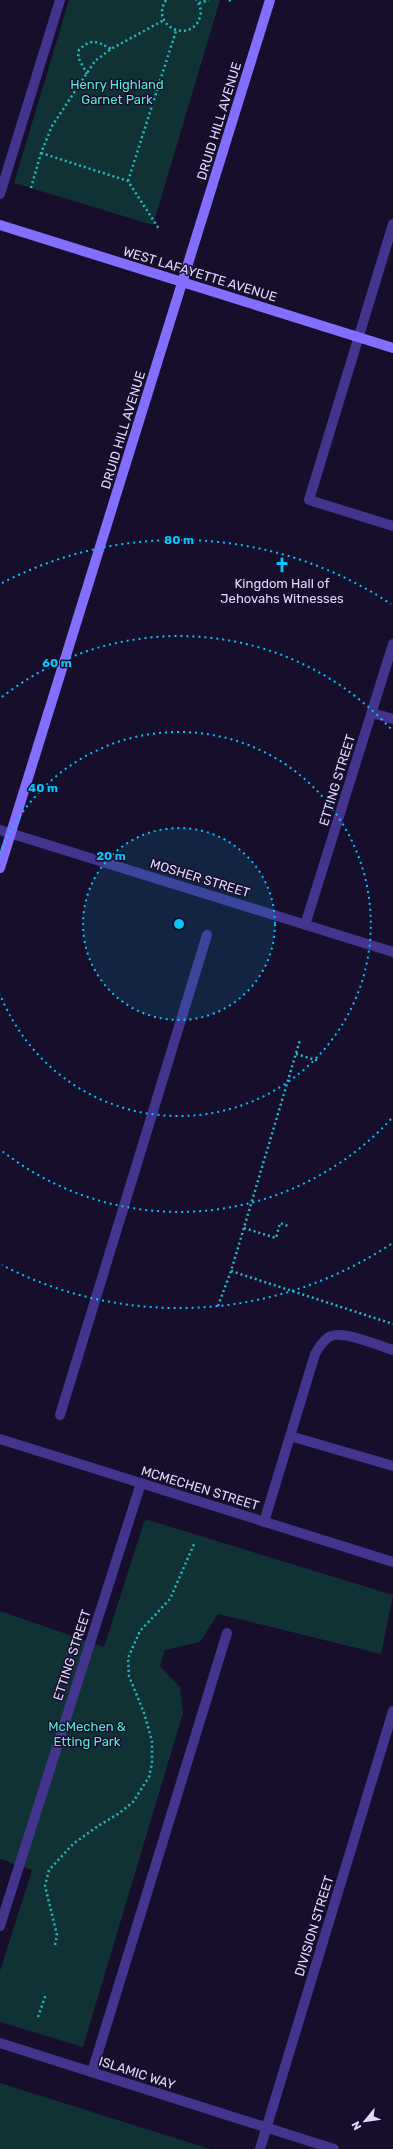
<svg xmlns="http://www.w3.org/2000/svg" width="393" height="2149" font-family="Rubik,sans-serif">
<rect width="100%" height="100%" fill="#160e2a"/>
<g fill="#103235">
<polygon points="69,0 220,0 153,225 14,183"/>
<polygon points="145,1519 393,1595 381,1654 218,1614 200,1642 165,1650 160,1666 180,1687 183,1713 83,2047 0,2022 0,1971 32,1870 0,1859 0,1611 104,1647"/>
<polygon points="0,2083 210,2149 0,2149"/>
</g>
<g fill="none" stroke-linecap="round" stroke-linejoin="round">
<g stroke="#23bcc7" stroke-width="2.5" stroke-dasharray="2 3" stroke-linecap="butt">
<path d="M166,0C149,26 191,45 200,17C202,11 200,5 196,0"/>
<polyline points="229,0 231,1"/>
<polyline points="199,3 209,0"/>
<path d="M87,74L78,57L79,50C91,38 97,41 111,49"/>
<polyline points="41,153 128,181 159,229"/>
<polyline points="128,181 176,31"/>
<polyline points="31,188 41,153 52,126 95,61 111,49 164,20"/>
<polyline points="296,1054 319,1061"/>
<polyline points="244,1228 276,1238 280,1223 288,1226"/>
<polyline points="231,1271 393,1324"/>
<polyline points="218,1306 231,1271 300,1040"/>
<polyline points="55,1945 57,1935 45,1886 49,1870 73,1844 98,1826 118,1814 133,1802 149,1777 152,1763 152,1741 144,1713 129,1676 128,1658 140,1631 170,1599 195,1542"/>
<polyline points="38,2017 46,1994"/>
</g>
<g stroke="#43348e" stroke-width="10">
<polyline points="0,194 60,0"/>
<polyline points="393,224 309,500 393,526"/>
<polyline points="372,713 393,719"/>
<polyline points="60,1415 207,935"/>
<polyline points="290,1436 393,1466"/>
<path d="M264,1522L315,1354C319,1348 322,1341 329,1337C342,1329 379,1346 393,1350"/>
<polyline points="0,1926 141,1483"/>
<polyline points="92,2072 227,1633"/>
</g>
<g stroke="#43348e" stroke-width="10">
<polyline points="0,830 393,952"/>
<polyline points="305,925 393,644"/>
<polyline points="0,2043 334,2149"/>
<polyline points="260,2149 393,1711"/>
</g>
<polyline stroke="#43348e" stroke-width="10" points="0,1439 393,1562"/>
<g stroke="#846eff" stroke-width="10">
<polyline points="0,225 393,348"/>
<polyline points="0,868 270,0"/>
</g>
</g>
<circle cx="179" cy="924" r="96" fill="#03c5ff" fill-opacity=".12"/>
<g fill="none" stroke="#03c5ff" stroke-width="2" stroke-dasharray="2 4">
<circle cx="179" cy="924" r="96"/>
<path d="M0 854A192 192 0 1 1 0 994"/>
<path d="M391 1119A288 288 0 0 1 2 1151M2 697A288 288 0 0 1 391 729"/>
<path d="M391 1244A384 384 0 0 1 2 1265M2 583A384 384 0 0 1 391 604"/>
</g>
<defs>
<g id="church-bare" transform="scale(1.2)"><path d="M-1.2-6h2.4v3.5h3.3v2.4h-3.3V6h-2.4V-.1h-3.3v-2.4h3.3Z" fill="#03c5ff" stroke="#160e2a" stroke-width="2.5" paint-order="stroke"/></g>
</defs>
<g fill-rule="evenodd">
<use href="#church-bare" x="282" y="565"/>
</g>
<g text-anchor="middle" dominant-baseline="central" stroke-width="3" stroke-linejoin="round" paint-order="stroke">
<g font-size="13" fill="#56ecda" stroke="#160e2a">
<text x="117" y="84">Henry Highland<tspan x="117" dy="15">Garnet Park</tspan></text>
<text x="87" y="1726">McMechen &amp;<tspan x="87" dy="15">Etting Park</tspan></text>
</g>
<g font-size="13" fill="#e1d7ff" stroke="#160e2a">
<text transform="translate(219 121) rotate(-73)">DRUID HILL AVENUE</text>
<text transform="translate(200 274) rotate(17)">WEST LAFAYETTE AVENUE</text>
<text transform="translate(123 430) rotate(-73)">DRUID HILL AVENUE</text>
<text transform="translate(337 780) rotate(-73)">ETTING STREET</text>
<text transform="translate(200 878) rotate(17)">MOSHER STREET</text>
<text transform="translate(200 1488) rotate(17)">MCMECHEN STREET</text>
<text transform="translate(72 1655) rotate(-72)">ETTING STREET</text>
<text transform="translate(314 1926) rotate(-73)">DIVISION STREET</text>
<text transform="translate(137 2073) rotate(18)">ISLAMIC WAY</text>
</g>
<g font-size="13" fill="#e1d7ff" stroke="#160e2a">
<text x="282" y="583">Kingdom Hall of<tspan x="282" dy="15">Jehovahs Witnesses</tspan></text>
</g>
</g>
<circle cx="179" cy="924" r="6" fill="#03c5ff" stroke="#160e2a" stroke-width="2"/>
<g font-size="12" text-anchor="middle" font-weight="bold" fill="#03c5ff" stroke="#160e2a" stroke-width="3" stroke-linejoin="round" paint-order="stroke">
<text x="179" y="544">80 m</text>
<text x="57" y="667">60 m</text>
<text x="43" y="792">40 m</text>
<text x="111" y="860">20 m</text>
</g>
<g transform="translate(365 2121) rotate(241)" stroke="#160e2a" stroke-width="3" paint-order="stroke">
<path d="M0-3L7 15L0 10L-7 15Z" fill="#e1d7ff"/>
<text y="-6" font-size="11" font-weight="bold" text-anchor="middle" fill="#e1d7ff">N</text>
</g>
</svg>
